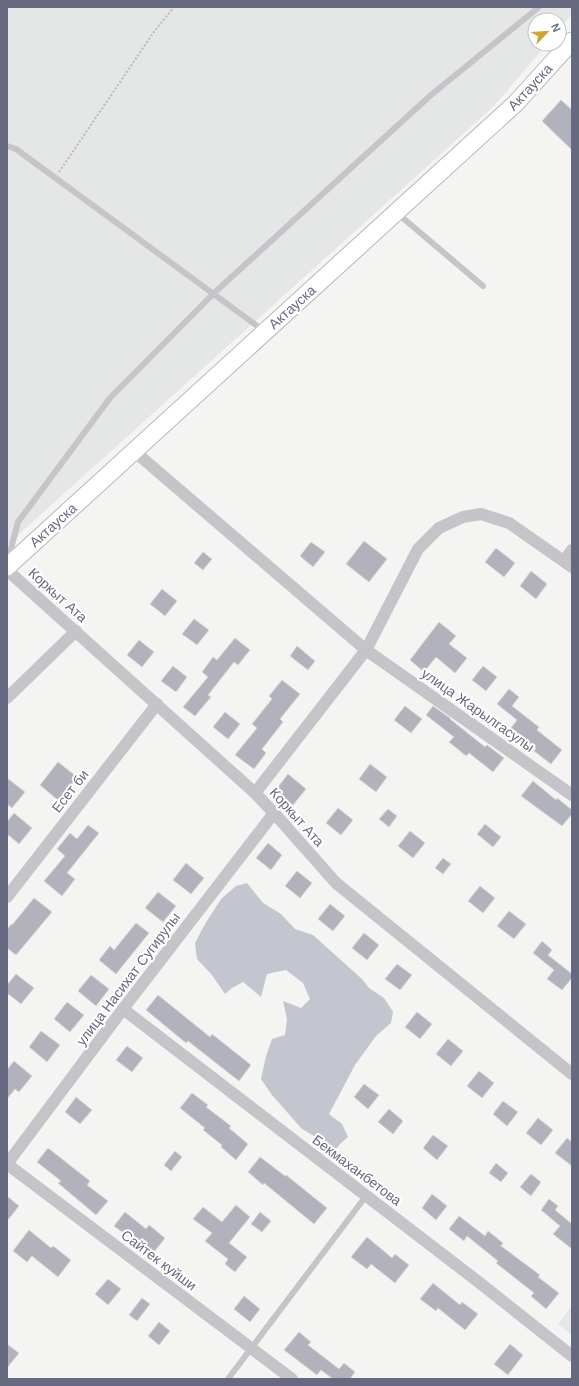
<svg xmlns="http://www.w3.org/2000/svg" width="579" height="1386" font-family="Helvetica,sans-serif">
<rect width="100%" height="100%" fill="#f4f5f2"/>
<g fill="#e5e6e6">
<polygon points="7,7 572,7 572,14 559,30 559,20 535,20 535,44 547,44 493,107 7,545"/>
<polygon points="572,1306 572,1335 558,1324"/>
</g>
<polygon fill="#c3c6cf" points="247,883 263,903 281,914 295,929 313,935 362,979 369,988 384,998 393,1012 391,1023 376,1036 355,1065 329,1114 342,1124 348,1137 341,1143 336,1149 302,1129 272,1095 261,1079 266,1056 272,1039 285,1035 287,1019 283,1001 301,1008 310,999 303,983 286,970 267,974 261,997 243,982 232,988 225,994 212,975 197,959 195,943 205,924 221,899 236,886"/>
<g fill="#b1b2bb" stroke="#d6d7d5">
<polygon points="561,100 572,110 572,150 542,121"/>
<polygon points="364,541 387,559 369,582 346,564"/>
<polygon points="311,542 325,552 313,567 300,556"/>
<polygon points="496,548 515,563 504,577 485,562"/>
<polygon points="203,552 212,559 203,570 194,563"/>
<polygon points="531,571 547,584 536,599 520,586"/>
<polygon points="162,589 177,601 165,616 150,604"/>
<polygon points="194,619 209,630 197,645 182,634"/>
<polygon points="439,622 456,636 449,644 467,658 455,673 436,657 424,672 410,660"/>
<polygon points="235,638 250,650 238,665 234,662 208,695 211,697 195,716 183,707 208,677 202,672 213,657 217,660"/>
<polygon points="139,640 154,652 142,667 127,655"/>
<polygon points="297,646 315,661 308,670 290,656"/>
<polygon points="173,666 187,677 176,692 161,681"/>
<polygon points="483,666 497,677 486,691 472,680"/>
<polygon points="282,680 300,694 280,719 283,722 262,749 266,753 254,769 235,755 257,728 252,724 272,699 269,696"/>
<polygon points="509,689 519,697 512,706 539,727 537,730 562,750 551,764 534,751 536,748 511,728 517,720 497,704"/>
<polygon points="405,706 422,719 411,733 394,720"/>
<polygon points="433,706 450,718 450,719 485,747 487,745 504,758 493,772 469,753 466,756 449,742 454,737 426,715"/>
<polygon points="225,712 240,724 228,739 213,727"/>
<polygon points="58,762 77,777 59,801 40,785"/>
<polygon points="370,764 387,777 376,792 359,779"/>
<polygon points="288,774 306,789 293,805 275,791"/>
<polygon points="7,778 25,792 12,808 7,804"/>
<polygon points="533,781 556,800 557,798 572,810 572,814 562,826 521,796"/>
<polygon points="338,808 353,820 341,835 326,823"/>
<polygon points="388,809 397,816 389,827 379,819"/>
<polygon points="14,813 32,828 19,844 7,834 7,822"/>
<polygon points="485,824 501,837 493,847 477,834"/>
<polygon points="88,825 99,833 67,873 75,879 62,896 44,881 65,856 57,849 70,833 77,839"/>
<polygon points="410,831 425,843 413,858 398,846"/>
<polygon points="268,843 282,855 271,870 256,858"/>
<polygon points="443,858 451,864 443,874 435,868"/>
<polygon points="186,863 204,878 191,894 173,880"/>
<polygon points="297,871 312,883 300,898 285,886"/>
<polygon points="480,886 495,898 483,913 468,901"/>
<polygon points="158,892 176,906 163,922 145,908"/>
<polygon points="34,898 52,912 16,955 7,948 7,930 11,924 12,925"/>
<polygon points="330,904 345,916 333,931 318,919"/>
<polygon points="509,911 526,924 514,939 497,926"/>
<polygon points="136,923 149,933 116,974 99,960 110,946 114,950"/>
<polygon points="364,933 379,945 367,960 352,948"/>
<polygon points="542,941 552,950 548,955 572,974 572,978 562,990 547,979 554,970 533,953"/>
<polygon points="397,964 412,975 400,990 385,979"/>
<polygon points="16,974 34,988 21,1004 7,993 7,985"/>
<polygon points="91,975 109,989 96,1006 78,991"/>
<polygon points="158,995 210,1037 212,1034 251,1065 239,1081 188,1041 186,1043 146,1010"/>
<polygon points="67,1002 84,1015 70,1032 54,1019"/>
<polygon points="417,1012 432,1024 420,1039 405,1027"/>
<polygon points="41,1031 60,1045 47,1062 29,1047"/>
<polygon points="448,1039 463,1051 451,1066 436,1054"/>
<polygon points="127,1046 143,1058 132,1072 116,1060"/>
<polygon points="14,1061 32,1076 19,1092 15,1089 7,1099 7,1070"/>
<polygon points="479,1071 494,1083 482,1098 467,1086"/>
<polygon points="364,1084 379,1095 368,1109 354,1097"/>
<polygon points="192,1093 208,1105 206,1107 231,1126 229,1128 248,1144 236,1160 221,1147 222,1145 203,1130 205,1128 180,1108"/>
<polygon points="76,1097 92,1110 80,1124 65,1112"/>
<polygon points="503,1101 518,1112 507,1126 493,1114"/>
<polygon points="389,1109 403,1121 393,1134 378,1122"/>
<polygon points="538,1118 553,1130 541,1145 526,1133"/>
<polygon points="433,1135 448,1146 437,1160 423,1148"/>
<polygon points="567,1138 572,1142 572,1166 555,1153"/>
<polygon points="48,1148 90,1181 87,1185 108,1201 96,1215 58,1183 61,1181 37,1162"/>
<polygon points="175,1151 182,1157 171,1171 164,1165"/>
<polygon points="260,1157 285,1176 286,1175 327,1208 314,1224 264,1183 263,1185 248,1172"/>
<polygon points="496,1163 508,1173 501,1182 489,1173"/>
<polygon points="531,1174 541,1182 531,1196 520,1187"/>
<polygon points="432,1194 447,1206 436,1220 422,1208"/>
<polygon points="7,1196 19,1206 7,1221"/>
<polygon points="549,1199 558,1206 555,1210 572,1224 572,1249 553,1234 560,1226 541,1210"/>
<polygon points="236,1205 250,1217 229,1243 247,1257 235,1272 225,1264 228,1259 205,1241 212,1233 193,1219 203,1207 222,1222"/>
<polygon points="125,1212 146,1229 149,1225 165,1238 154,1252 128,1231 125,1234 114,1226"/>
<polygon points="260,1212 271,1221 262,1232 251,1224"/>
<polygon points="459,1216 485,1236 488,1231 503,1243 501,1246 540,1275 538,1277 559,1293 546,1309 531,1296 534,1293 496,1263 498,1261 467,1236 464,1241 449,1229"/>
<polygon points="29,1230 51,1248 53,1246 71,1260 58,1277 32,1256 27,1262 13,1251"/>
<polygon points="367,1237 392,1258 395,1254 409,1265 395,1283 371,1264 367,1269 351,1257"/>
<polygon points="108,1279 121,1289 108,1305 95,1294"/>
<polygon points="433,1283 460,1305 462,1302 478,1314 465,1330 438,1308 436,1311 420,1299"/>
<polygon points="244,1296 260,1309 250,1322 234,1309"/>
<polygon points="142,1298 150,1304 137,1321 129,1315"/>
<polygon points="159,1322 170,1331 159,1345 148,1336"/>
<polygon points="299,1332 311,1342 308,1345 339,1369 344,1363 355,1372 350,1379 333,1379 321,1370 317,1375 284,1350"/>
<polygon points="7,1344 19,1353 7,1368"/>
<polygon points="510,1344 523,1355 508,1375 494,1364"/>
</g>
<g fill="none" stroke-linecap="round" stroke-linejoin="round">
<g stroke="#b6b7be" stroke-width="19">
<polyline id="secondary" points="7,567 516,103 572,41"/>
</g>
<polyline stroke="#bbbbbf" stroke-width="2" stroke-dasharray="2 2" stroke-linecap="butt" points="59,172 156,29 174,7"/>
<g stroke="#c4c4c9" stroke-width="6">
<polyline points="7,146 16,149 264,331"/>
<polyline points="397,213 483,286"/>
<polyline points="8,560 18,522 110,398 213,294 431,95 539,7"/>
<polyline points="228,1379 366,1196"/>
</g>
<g stroke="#c4c4c9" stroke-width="12">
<polyline points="134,451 366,650 572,795"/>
<polyline points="564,561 572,550"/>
<polyline points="7,570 255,793 274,813 336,883 572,1074"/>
<polyline points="7,698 76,631"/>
<polyline points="255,793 366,650 418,549 439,528 463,517 481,514 509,523 572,567"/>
<polyline points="7,897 157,704"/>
<polyline points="123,1009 476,1280 572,1356"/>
<polyline points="7,1164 123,1009 274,813"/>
<polyline points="7,1164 292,1379"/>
</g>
<use href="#secondary" stroke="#fff" stroke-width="17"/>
</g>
<g text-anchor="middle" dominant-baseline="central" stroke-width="4" stroke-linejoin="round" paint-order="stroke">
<g font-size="14" fill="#676980" stroke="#fff">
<text transform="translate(530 87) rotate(-47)">Актауска</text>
<text transform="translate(292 307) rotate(-42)">Актауска</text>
<text transform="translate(53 525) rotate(-42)">Актауска</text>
<text transform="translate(58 595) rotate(42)">Коркыт Ата</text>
<text transform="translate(478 710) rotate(35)">улица Жарылгасулы</text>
<text transform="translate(70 791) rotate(-52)">Есет би</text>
<text transform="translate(297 817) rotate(48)">Коркыт Ата</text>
<text transform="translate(128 979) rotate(-53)">улица Насихат Сугирулы</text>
<text transform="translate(357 1170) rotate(37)">Бекмаханбетова</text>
<text transform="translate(159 1260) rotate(37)">Сайтек куйши</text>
</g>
</g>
<rect width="579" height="1386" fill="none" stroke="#676980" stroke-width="16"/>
<g transform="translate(547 32) rotate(65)"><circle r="19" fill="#ffffff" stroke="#c2c3cc"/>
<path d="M0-3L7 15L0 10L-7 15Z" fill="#d1a437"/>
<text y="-6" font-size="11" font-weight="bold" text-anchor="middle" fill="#676980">N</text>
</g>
</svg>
